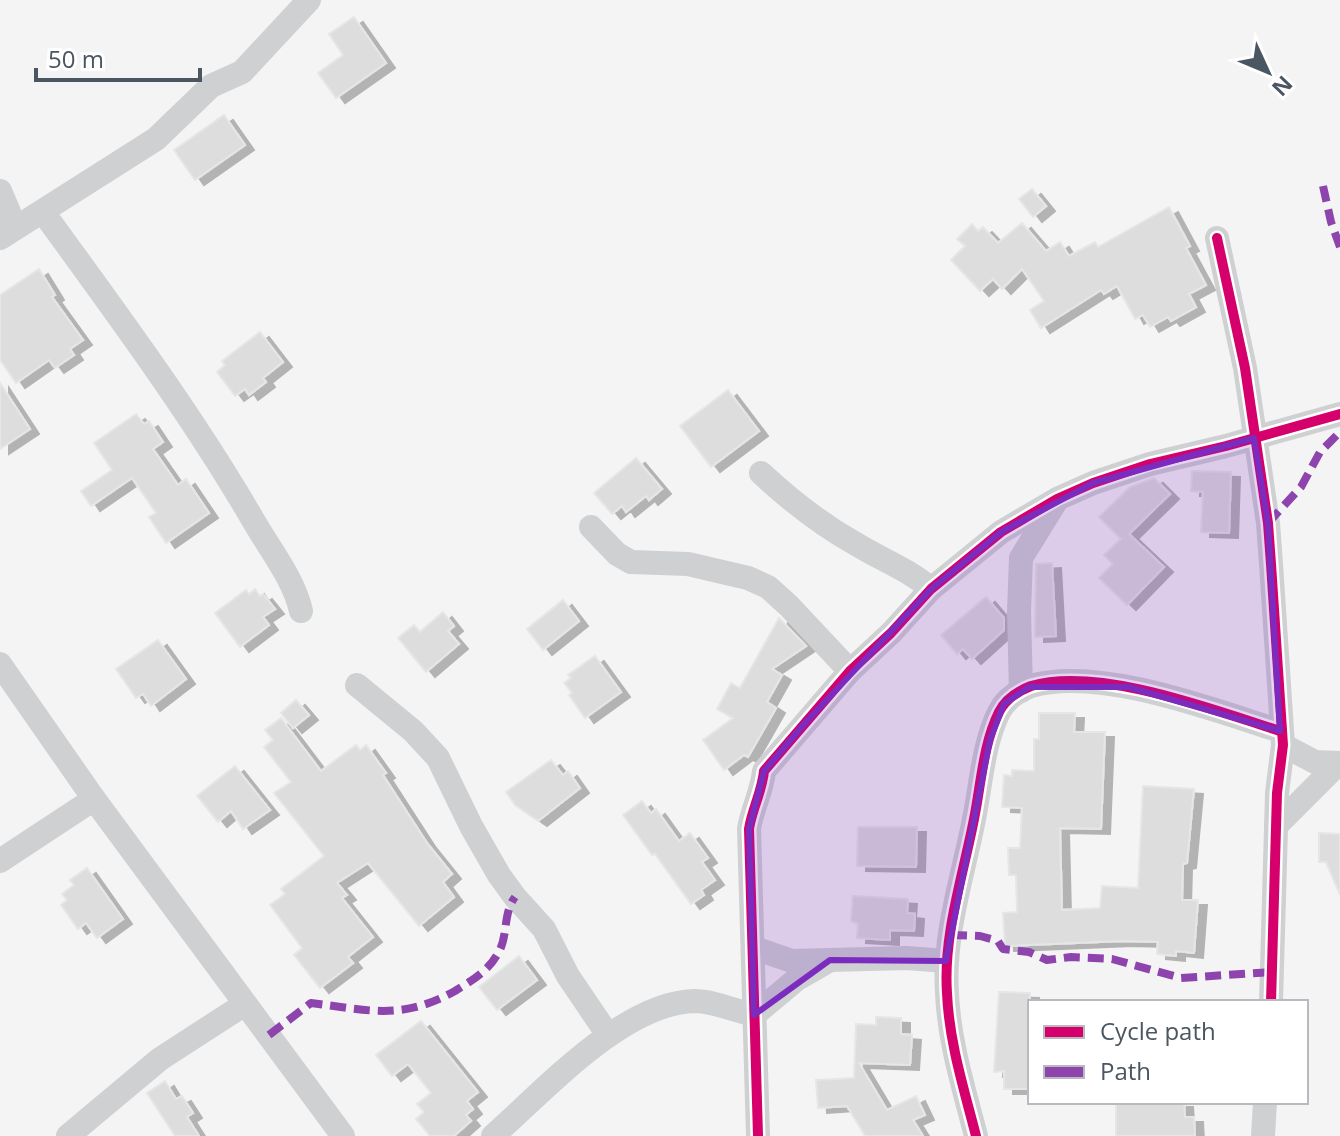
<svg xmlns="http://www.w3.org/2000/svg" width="1340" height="1136" font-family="'Open Sans',sans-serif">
<defs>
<filter id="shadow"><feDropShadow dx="9" dy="5" stdDeviation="0" flood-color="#0004"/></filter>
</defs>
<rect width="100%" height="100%" fill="#f4f4f4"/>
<g fill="#ddddde" stroke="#e5e6e7" stroke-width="2" filter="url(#shadow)">
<polygon points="354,17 386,63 336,98 318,73 343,55 329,34"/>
<polygon points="224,115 245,145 195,180 174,150"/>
<polygon points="1032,189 1046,206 1033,217 1019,199"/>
<polygon points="1169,207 1190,246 1186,248 1206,285 1189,294 1196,307 1171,321 1168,317 1150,327 1143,315 1135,319 1117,286 1104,294 1101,290 1041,328 1030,310 1044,301 1022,269 1002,289 993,279 980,291 951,260 965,246 957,239 972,224 978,231 983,227 998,243 1022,223 1046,251 1060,242 1069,256 1095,242 1098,247"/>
<polygon points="39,269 55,295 52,297 83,340 70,349 74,355 55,368 49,360 16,383 0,360 0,295"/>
<polygon points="260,332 283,362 263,378 266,382 249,395 245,389 235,396 217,372 225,365 222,361"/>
<polygon points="0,383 30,429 0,449"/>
<polygon points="728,390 759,431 711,467 680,426"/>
<polygon points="136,414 144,424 149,421 163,442 153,449 178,485 186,479 209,513 166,543 149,517 156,513 132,478 91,506 81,491 112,470 94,443"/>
<polygon points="636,458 662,489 649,500 646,496 626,512 622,506 612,514 594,493"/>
<polygon points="1192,471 1231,472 1229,533 1201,532 1203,492 1191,491"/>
<polygon points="1154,478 1170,494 1129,534 1164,567 1127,605 1099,578 1113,564 1104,555 1121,539 1099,517 1130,487"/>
<polygon points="1052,563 1056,636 1035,637 1036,564"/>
<polygon points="255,589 260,596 263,594 275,609 263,617 269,625 240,647 215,613 246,590 249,594"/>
<polygon points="986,597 1004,618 1004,630 972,659 963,649 957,654 941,635"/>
<polygon points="563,600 579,621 543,650 527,629"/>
<polygon points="443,612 454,626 448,631 459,644 426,672 398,638 414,625 420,632"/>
<polygon points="779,618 806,646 772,669 782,675 767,702 776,708 748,757 744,755 724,770 703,740 733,718 717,709 731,683 740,688"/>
<polygon points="158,640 186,679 151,706 143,694 136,698 116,669"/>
<polygon points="595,656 621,692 585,718 569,695 572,693 564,683 571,678 568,675"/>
<polygon points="296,700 309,715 293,728 281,713"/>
<polygon points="1039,713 1075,713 1074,732 1105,732 1101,829 1060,828 1062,910 1100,908 1102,886 1138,888 1143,786 1194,789 1187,863 1183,864 1182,900 1198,900 1194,953 1176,951 1176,956 1157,954 1158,942 1123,941 1005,946 1003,913 1017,912 1016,875 1009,875 1008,848 1020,848 1022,808 1002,807 1004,775 1012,776 1012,770 1034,771 1034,739 1039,739"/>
<polygon points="281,718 321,771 356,745 360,750 366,745 386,773 383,775 427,843 452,874 443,882 454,897 419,926 368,863 337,883 347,895 342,898 373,937 348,957 353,963 320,988 294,955 302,948 270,905 285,894 281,889 324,856 274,793 291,782 264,747 273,740 265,730"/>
<polygon points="551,760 563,775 568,771 580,788 538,821 515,805 506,792"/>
<polygon points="235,766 270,810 243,829 231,811 218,822 197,796"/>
<polygon points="642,801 651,813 656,809 679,841 690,833 708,858 702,862 715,880 701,890 704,895 691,904 655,854 652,855 623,815"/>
<polygon points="858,827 917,827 916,867 857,866"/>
<polygon points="1319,833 1340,834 1340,895 1326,862 1319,862"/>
<polygon points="87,868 123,919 97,938 86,923 78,929 61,905 67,900 62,894 74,885 70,880"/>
<polygon points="853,896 908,899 907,913 915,914 914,931 890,930 890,940 857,938 858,924 851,921"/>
<polygon points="519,956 537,980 497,1010 479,987"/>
<polygon points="999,992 1030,993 1030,1089 1004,1089 1004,1071 994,1072"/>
<polygon points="876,1017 901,1018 901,1034 912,1035 910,1065 859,1063 887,1110 916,1096 925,1115 913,1120 923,1136 865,1136 847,1106 818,1108 816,1080 854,1078 856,1024 876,1025"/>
<polygon points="421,1021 478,1092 467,1101 473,1109 466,1115 471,1121 454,1136 430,1136 416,1119 424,1112 417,1104 431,1093 408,1064 392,1076 376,1055"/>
<polygon points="165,1081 176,1099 182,1096 193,1113 187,1117 199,1136 175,1136 147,1093"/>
<polygon points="1116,1102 1184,1102 1185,1117 1194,1117 1195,1136 1116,1136"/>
</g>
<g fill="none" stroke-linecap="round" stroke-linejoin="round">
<g stroke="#ced0d2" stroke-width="24">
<polyline points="0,191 9,212 11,230"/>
<path d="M43,212C117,314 193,416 256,525C272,552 294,580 301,611"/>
<polyline points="0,238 156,139 211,86 242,72 309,0"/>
<polyline points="1217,238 1245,368 1268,523 1271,564 1283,745 1277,793 1271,1002"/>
<path d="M761,473C791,501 820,524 856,544C882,560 908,569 931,589"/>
<polyline points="591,527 617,554 631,562 688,564 748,578 768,587 789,606 850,671"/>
<polyline points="0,664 94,799 343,1136"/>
<polyline points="357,685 413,731 438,758 471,826 499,875 515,897 544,929 568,976 608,1035"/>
<polyline points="1021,691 1019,612 1021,558 1055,503"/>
<polyline points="1283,745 1315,762 1340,763"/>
<polyline points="1276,826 1339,763"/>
<polyline points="0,861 94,799"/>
<polyline points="754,948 792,961 906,958 946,961"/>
<polyline points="68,1136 160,1059 245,1004"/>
<path d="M493,1136C544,1091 623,1003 694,1001C714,1001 735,1011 754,1015L797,979L830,960"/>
<path d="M758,1136L749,829C752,809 762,792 764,771L850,671L891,633L931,589L1001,532L1057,499L1093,483L1150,464L1226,446L1340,414"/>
<path d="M976,1136C964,1089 949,1042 947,993C943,935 963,876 974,819C981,785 983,744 999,712C1005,700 1018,691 1031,686C1099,666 1214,710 1280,731"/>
<polyline points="1263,1136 1265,1102"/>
</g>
<g stroke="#8e44ad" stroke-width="8" stroke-dasharray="16 8" stroke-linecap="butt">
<polyline points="1323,186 1331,222 1340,247"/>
<polyline points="1268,523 1301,487 1320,452 1340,432"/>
<polyline points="951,935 980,936 998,941 1003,949 1029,952 1047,960 1071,957 1112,959 1181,978 1272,972"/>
<path d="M269,1035L311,1003C368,1010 401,1021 455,991C471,981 487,972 497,955C509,937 502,915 515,897"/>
</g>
<g stroke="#fff" stroke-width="15">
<g id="cycleway">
<polyline points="1217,238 1245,368 1268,523 1271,564 1283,745 1277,793 1271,1002"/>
<path d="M758,1136L749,829C752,809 762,792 764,771L850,671L891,633L931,589L1001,532L1057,499L1093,483L1150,464L1226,446L1340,414"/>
<path d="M976,1136C964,1089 949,1042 947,993C943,935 963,876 974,819C981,785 983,744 999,712C1005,700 1018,691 1031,686C1099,666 1214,710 1280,731"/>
</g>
</g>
<use href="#cycleway" stroke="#d6006c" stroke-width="10"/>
</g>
<path fill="#7b2cbf" fill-opacity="0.2" stroke="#7b2cbf" stroke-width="6" stroke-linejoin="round" d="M1254,438L1268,523L1280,731L1128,687H1029L1004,704L990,740L946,961L830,960L754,1015L749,829L764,771L805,723L931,589L1001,532L1093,483Z"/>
<rect x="1028" y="1000" width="280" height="104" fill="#ffffff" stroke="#b7bbc0" stroke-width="2"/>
<rect x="1044" y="1026" width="40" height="12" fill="#d6006c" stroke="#b7bbc0" stroke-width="2"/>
<text x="1100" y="1040" font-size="24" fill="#4a5661">Cycle path</text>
<rect x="1044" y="1066" width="40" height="12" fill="#8e44ad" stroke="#b7bbc0" stroke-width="2"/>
<text x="1100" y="1080" font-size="24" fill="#4a5661">Path</text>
<g transform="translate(1268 72) rotate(134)" stroke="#ffffff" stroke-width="6" paint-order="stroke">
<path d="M0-6L14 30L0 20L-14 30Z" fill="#4a5661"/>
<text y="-12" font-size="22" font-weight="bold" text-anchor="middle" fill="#4a5661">N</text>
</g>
<path d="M36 68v12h164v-12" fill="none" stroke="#4a5661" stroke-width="4"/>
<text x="48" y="68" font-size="24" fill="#4a5661" stroke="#ffffff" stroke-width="6" paint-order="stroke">50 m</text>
</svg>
